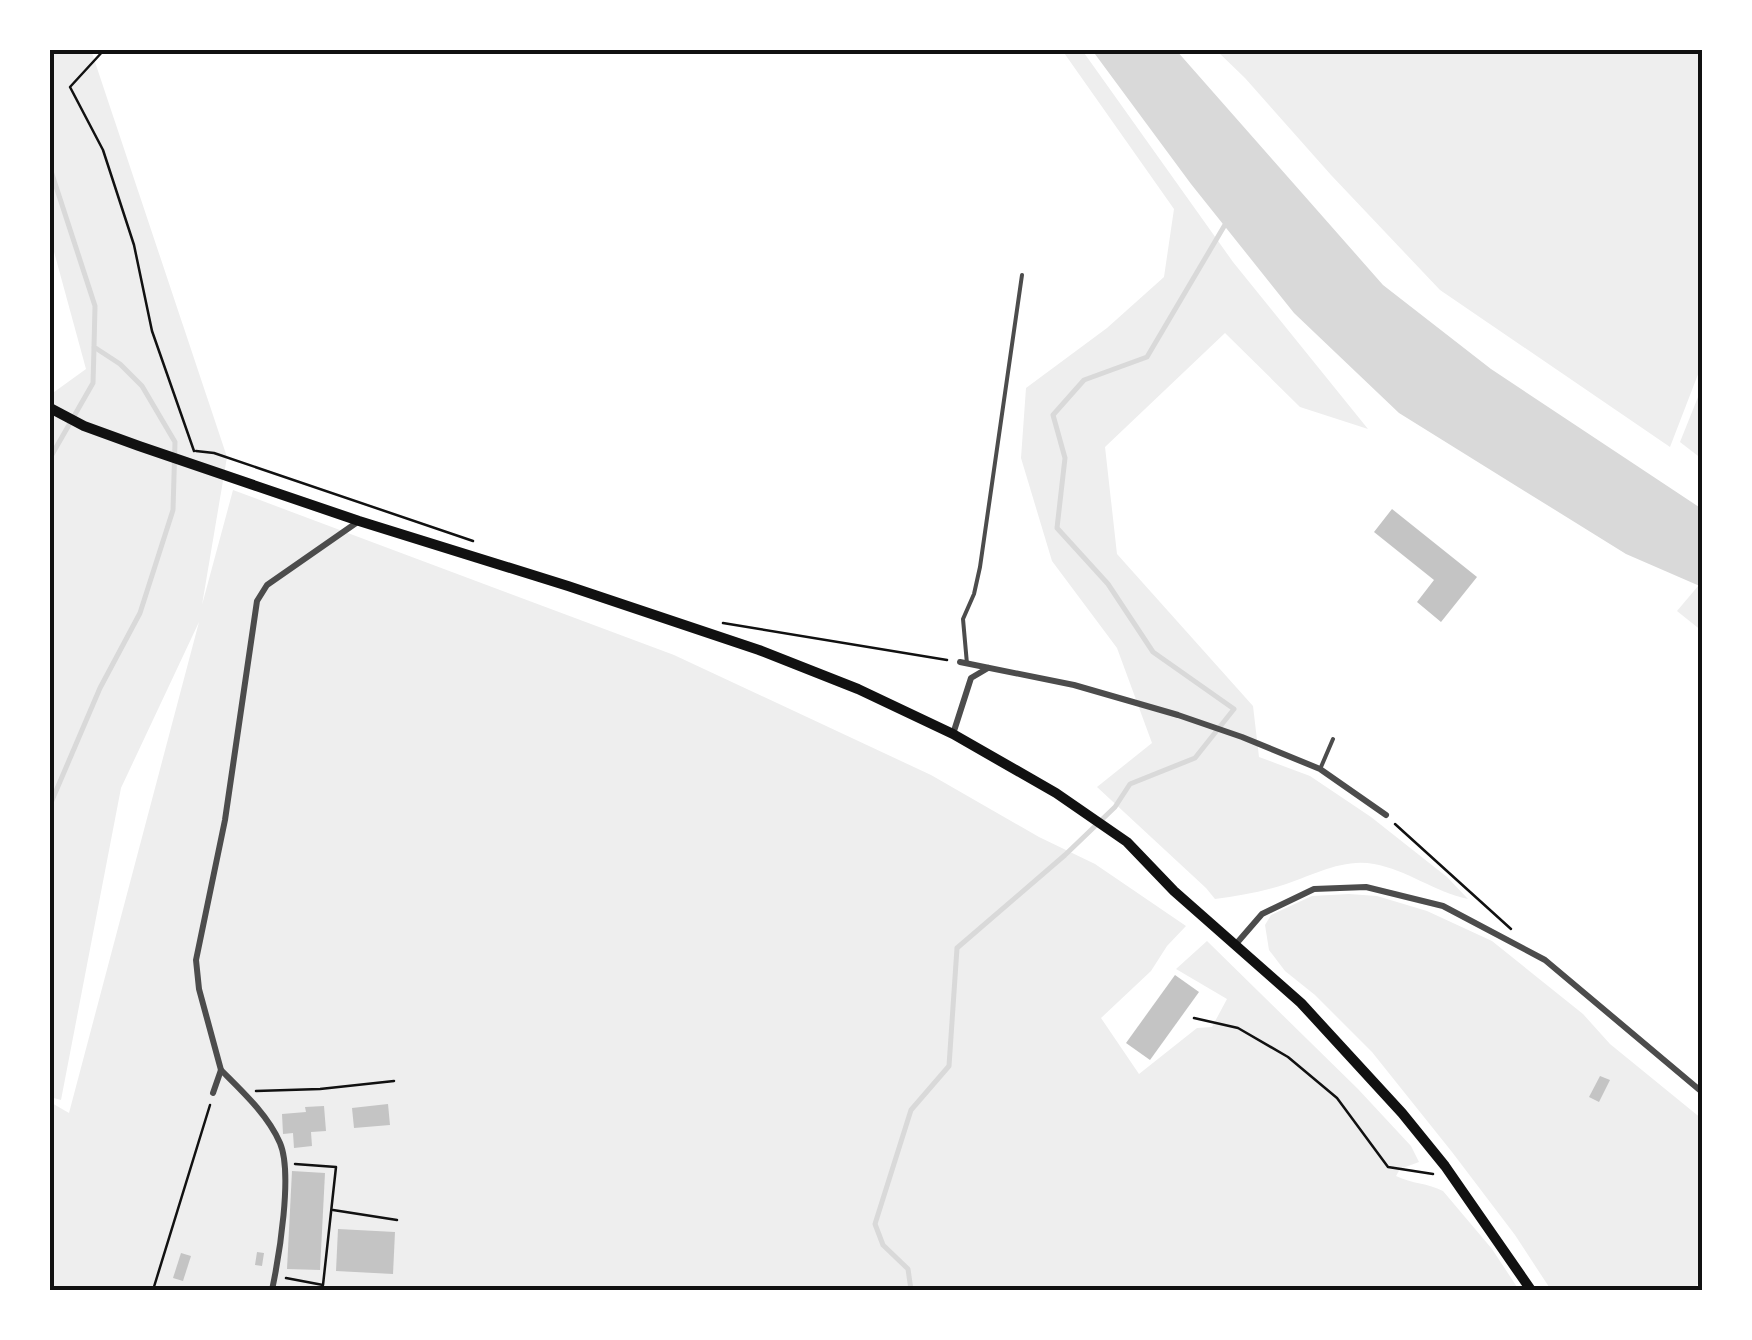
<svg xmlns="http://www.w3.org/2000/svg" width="1752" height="1340" font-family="Commissioner,sans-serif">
<rect width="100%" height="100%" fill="#fff"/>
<g fill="#eee">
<path d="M50,50H91L227,457L202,605L233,490L674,655L931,775L1039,837L1095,864L1186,926L1167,946L1151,971L1101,1018L1139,1074L1197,1028L1212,1027L1227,999L1176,969L1207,941L1358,1089L1411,1146L1419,1162L1400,1169L1396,1176C1412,1184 1428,1183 1443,1191L1492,1249L1519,1290H50V1102L69,1113L199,622L121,788L61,1100L50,1097V395L86,369L50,237Z"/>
<path d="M1062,50H1082L1233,262L1368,429L1300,407L1225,333L1105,447L1117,554L1253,706L1259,757L1310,776L1371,817L1447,877L1468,899C1435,892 1407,870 1374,864C1342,858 1312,876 1283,885C1261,892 1238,896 1215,899L1206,888L1097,787L1152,743L1117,648L1052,561L1021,458L1026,388L1107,328L1164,277L1174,209Z"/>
<polygon points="1216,50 1702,50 1702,364 1670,447 1440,290 1331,175 1245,78"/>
<polygon points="1702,387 1702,459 1680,442"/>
<polygon points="1699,585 1702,587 1702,631 1677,611"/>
<polygon points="1349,894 1377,896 1427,911 1492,941 1583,1014 1610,1044 1702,1119 1702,1279 1693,1290 1551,1290 1515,1235 1452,1152 1372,1052 1315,995 1285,971 1269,950 1265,925 1271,915 1312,896"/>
</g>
<polygon fill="#d9d9d9" points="1092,50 1176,50 1383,285 1491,369 1702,509 1702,587 1626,554 1399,413 1294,313 1191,184"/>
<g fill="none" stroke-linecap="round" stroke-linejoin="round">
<g stroke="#d9d9d9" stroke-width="5">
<polyline points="50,168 95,306 94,347 120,364 142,386 175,442 173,510 140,613 100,688 50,805"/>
<polyline points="50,458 93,383 94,348"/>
<polyline points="911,1290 908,1269 883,1245 875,1224 911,1110 949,1066 957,948 1065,855 1115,807 1130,784 1195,758 1234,709 1153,652 1108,584 1057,528 1065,458 1053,415 1084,380 1147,357 1226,223"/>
</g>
</g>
<g fill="#c4c4c4">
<polygon points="1392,509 1477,577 1441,622 1417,602 1434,580 1374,532"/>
<polygon points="1175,975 1199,992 1150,1060 1126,1043"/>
<polygon points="1600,1076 1610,1080 1599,1102 1589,1097"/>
<polygon points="388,1104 390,1125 354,1128 352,1108"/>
<polygon points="324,1106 326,1131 311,1132 312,1146 294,1148 293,1133 283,1134 282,1114 306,1112 305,1107"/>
<polygon points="292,1171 325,1173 320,1270 287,1269"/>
<polygon points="338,1229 395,1232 393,1274 336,1271"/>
<polygon points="257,1252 264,1253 262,1266 255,1265"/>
<polygon points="181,1253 191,1256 183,1281 173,1278"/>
</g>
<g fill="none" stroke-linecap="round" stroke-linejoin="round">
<g stroke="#111" stroke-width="2.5">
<polyline points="104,50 70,87 103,150 134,245 152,331 194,451"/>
<polyline points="196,451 214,453 473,541"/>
<polyline points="723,623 947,660"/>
<polyline points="1395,824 1511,929"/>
<polyline points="1194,1018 1238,1028 1288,1057 1337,1098 1388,1167 1433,1174"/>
<polyline points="256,1091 320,1089 394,1081"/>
<polyline points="333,1210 397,1220"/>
<polyline points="286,1278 323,1285 336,1167 295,1164"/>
<polyline points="153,1290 210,1105"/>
</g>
<g stroke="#4c4c4c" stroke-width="4">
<polyline points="967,664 963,619 974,594 980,567 1022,275"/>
<polyline points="1321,767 1333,739"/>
</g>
<g stroke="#4c4c4c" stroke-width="6">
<polyline points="960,662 1074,685 1178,715 1242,737 1320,769 1386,815"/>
<polyline points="953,734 971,678 988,668"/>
<polyline points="1236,944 1262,914 1314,889 1366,887 1443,906 1545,960 1702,1092"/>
<path d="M221,1070C242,1091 268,1115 280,1143C293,1173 279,1257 272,1290"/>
<polyline points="213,1093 221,1070 199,989 196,960 225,820 257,601 267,585 359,521"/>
</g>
<polyline stroke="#111" stroke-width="10" points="50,408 84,426 139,446 359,521 568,586 759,650 858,689 953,734 1056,793 1127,842 1174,891 1301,1003 1402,1113 1445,1166 1531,1290"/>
</g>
<rect width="1752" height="1340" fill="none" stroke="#ffffff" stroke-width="105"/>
<rect x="52" y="52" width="1648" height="1236" fill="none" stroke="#111" stroke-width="4"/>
</svg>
